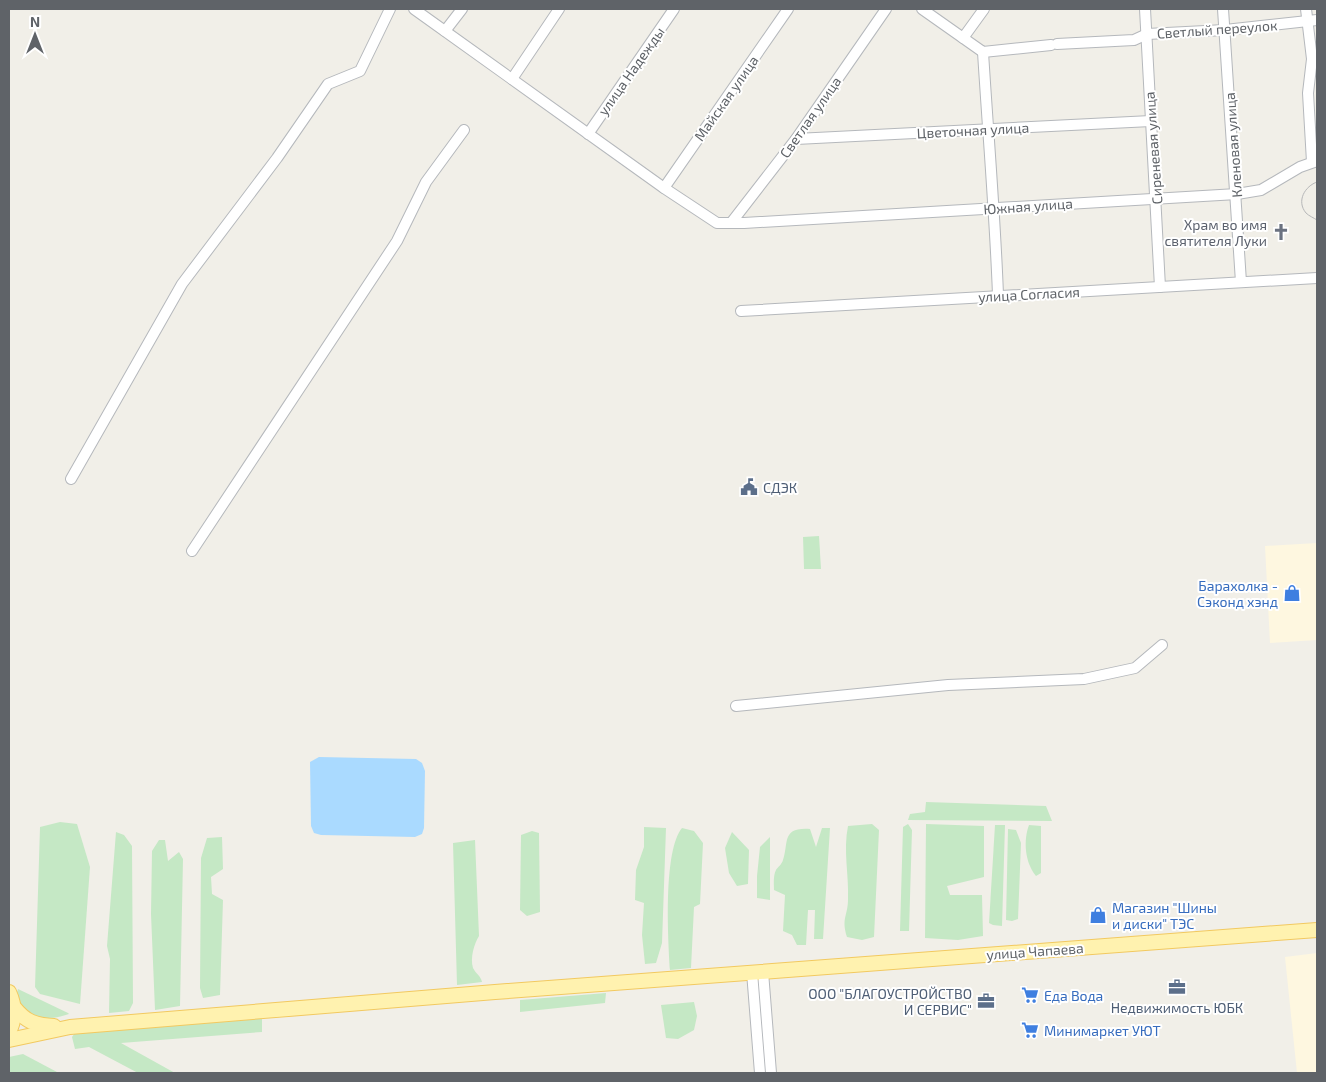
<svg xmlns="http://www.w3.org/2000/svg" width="1326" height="1082" font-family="'Exo 2',sans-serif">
<rect width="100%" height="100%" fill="#f1efe8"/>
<g fill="#fef7e0">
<polygon points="1317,543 1317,640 1270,643 1265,546"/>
<polygon points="1317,953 1317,1073 1297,1073 1285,957"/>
</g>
<g fill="#c5e8c5">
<polygon points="819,536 821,569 804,569 803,537"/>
<polygon points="926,802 1046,806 1052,821 908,820 910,814 925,812"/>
<polygon points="60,822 77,824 90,867 80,1004 40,994 35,987 40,827"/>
<path d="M872,824L879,830L874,937L862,940L847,937C841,918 848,916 848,899C849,874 843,851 848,826Z"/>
<polygon points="908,824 912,830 909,931 900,931 903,827"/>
<polygon points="926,824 984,826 984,877 947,886 950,895 982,895 983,936 958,940 925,938"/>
<polygon points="995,825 1005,825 1002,926 993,925 989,923"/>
<path d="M1029,825L1041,826V873L1036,876C1025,863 1023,841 1029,825Z"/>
<polygon points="644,827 666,828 662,943 656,963 645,964 642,935 644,903 635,900 636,870 644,847"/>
<path d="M682,828L694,831L703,843L700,904L694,907L691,968L670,970C668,939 663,851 682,828Z"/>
<path d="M822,828H830L823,939H814L815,910H808L806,945H797L792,935L783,931L785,895L774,890C774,884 773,876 776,870C778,867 782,864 783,860C789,843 781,827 810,829L816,847Z"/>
<polygon points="1008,829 1016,830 1021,843 1018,919 1012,921 1006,920"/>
<polygon points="532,831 539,833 540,912 527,916 520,910 521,835"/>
<polygon points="116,832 124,835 132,846 133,1003 129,1011 109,1013 110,959 107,946"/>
<polygon points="732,832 749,850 748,884 737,886 729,873 725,848"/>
<polygon points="222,837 223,869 211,877 212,894 223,900 220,995 203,998 200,988 201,858 207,838"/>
<polygon points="770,837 770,900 757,898 757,876 760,847"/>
<polygon points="159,840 165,840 168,861 179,852 183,859 180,1006 155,1010 151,914 152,851"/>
<path d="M475,840L479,936C474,944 470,958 473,968C476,974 481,976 482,982L457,985L453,843Z"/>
<path d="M18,989L68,1013L69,1014C61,1017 49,1019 40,1018C28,1016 12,1002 18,989Z"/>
<polygon points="606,993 605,1003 520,1012 520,1000"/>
<polygon points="694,1002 697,1016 694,1030 678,1039 666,1038 661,1005"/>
<polygon points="262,1018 262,1032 121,1043 175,1073 138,1073 89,1047 75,1049 72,1037 77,1030"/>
<polygon points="23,1054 57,1072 57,1073 9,1073 9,1057"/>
</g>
<polygon fill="#aadaff" points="319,757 416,759 422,763 425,771 424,828 422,834 415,837 321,835 314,833 311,826 310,762"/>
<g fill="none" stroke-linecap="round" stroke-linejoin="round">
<g stroke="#b5b8bc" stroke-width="12">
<g id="minor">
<polyline points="414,9 664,188 717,223 744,223 1237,194 1261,190 1300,167 1317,161"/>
<polyline points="922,9 983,52 1051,45"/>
<polyline points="1145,9 1160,287"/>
<polyline points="1223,9 1241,282"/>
<polyline points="1306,9 1312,59 1308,93 1312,162"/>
<polyline points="445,31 462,9"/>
<polyline points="963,38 984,9"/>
<polyline points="1057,44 1134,40 1147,34 1225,30 1317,20"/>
<path d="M983,52C988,133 995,214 998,295"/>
<polyline points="512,79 559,9"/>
<polyline points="588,134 674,9"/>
<polyline points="796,139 1151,121"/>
<polyline points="664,188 788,9"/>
<polyline points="731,223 796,139 886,9"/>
<polyline points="741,311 1317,278"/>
<polyline points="71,479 182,284 277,158 328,84 360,71 390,9"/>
<polyline points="192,551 397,241 426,182 464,130"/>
<polyline points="736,706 948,685 1084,679 1135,668 1162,645"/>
<polyline points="752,972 760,1073"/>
<polyline points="763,972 771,1073"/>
</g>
</g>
<g stroke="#f2c960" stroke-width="16">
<g id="major">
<path d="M9,992C15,1005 16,1018 9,1032"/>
<path d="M14,1007C26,1022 35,1025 54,1026"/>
<polyline points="9,1040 70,1027 495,992 1317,930"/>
</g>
</g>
<use href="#minor" stroke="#fff" stroke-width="10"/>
<use href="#major" stroke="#fff2af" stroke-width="14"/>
<path stroke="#b6b7b8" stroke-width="1" d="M1317,182C1305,186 1296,201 1306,213C1309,216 1314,218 1317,220"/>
</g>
<defs>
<g id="church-bare" transform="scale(1.35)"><path d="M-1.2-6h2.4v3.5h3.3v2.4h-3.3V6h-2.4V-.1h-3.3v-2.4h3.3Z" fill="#6b7280" stroke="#fff" stroke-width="2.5" paint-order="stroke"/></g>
<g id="civic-bare" transform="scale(1.35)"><path d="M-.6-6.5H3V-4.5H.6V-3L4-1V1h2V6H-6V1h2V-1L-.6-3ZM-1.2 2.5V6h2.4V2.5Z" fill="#5c6f8a" stroke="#fff" stroke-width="2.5" paint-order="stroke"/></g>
<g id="shop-bare" transform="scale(1.35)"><path d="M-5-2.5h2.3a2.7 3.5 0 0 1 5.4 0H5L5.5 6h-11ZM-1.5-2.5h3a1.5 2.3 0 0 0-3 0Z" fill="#3f7fe0" stroke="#fff" stroke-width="2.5" paint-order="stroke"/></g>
<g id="office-bare" transform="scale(1.35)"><path d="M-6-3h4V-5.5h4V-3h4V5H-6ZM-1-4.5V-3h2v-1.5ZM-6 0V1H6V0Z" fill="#5c6f8a" stroke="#fff" stroke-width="2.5" paint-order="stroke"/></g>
<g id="supermarket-bare" transform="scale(1.35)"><path d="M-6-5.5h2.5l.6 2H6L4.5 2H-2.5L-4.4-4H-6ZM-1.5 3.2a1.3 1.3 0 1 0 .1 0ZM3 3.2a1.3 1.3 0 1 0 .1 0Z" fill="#3f7fe0" stroke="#fff" stroke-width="2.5" paint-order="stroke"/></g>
</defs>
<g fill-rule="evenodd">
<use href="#church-bare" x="1281" y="232"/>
<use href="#civic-bare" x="749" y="487"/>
<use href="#shop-bare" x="1292" y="593"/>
<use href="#shop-bare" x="1098" y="915"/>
<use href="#office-bare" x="1177" y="987"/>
<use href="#supermarket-bare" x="1030" y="995"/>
<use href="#office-bare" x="986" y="1001"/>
<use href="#supermarket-bare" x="1030" y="1030"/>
</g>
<g text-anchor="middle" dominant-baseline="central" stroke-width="4" stroke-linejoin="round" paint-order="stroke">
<g font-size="14" fill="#5f6368" stroke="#fff">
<text transform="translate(1217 29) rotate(-4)">Светлый переулок</text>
<text transform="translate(631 71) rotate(-55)">улица Надежды</text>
<text transform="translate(726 98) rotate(-55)">Майская улица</text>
<text transform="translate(810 117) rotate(-55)">Светлая улица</text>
<text transform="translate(973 130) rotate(-3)">Цветочная улица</text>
<text transform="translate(1233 145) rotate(-94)">Кленовая улица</text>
<text transform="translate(1153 148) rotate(-94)">Сиреневая улица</text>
<text transform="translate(1028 206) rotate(-4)">Южная улица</text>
<text transform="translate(1029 294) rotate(-3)">улица Согласия</text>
<text transform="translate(1035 951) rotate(-4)">улица Чапаева</text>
</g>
<g font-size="14" fill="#5b616d" stroke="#fff" text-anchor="end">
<text x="1267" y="224">Храм во имя<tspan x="1267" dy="16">святителя Луки</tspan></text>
</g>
<g font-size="14" fill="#4e5e75" stroke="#fff" text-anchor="start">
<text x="763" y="487">СДЭК</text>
<text x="972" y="993" text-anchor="end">ООО "БЛАГОУСТРОЙСТВО<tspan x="972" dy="16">И СЕРВИС"</tspan></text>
<text x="1177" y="1007" text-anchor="middle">Недвижимость ЮБК</text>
</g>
<g font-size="14" fill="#366cbe" stroke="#fff" text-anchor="start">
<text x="1278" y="585" text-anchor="end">Барахолка -<tspan x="1278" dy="16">Сэконд хэнд</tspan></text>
<text x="1112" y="907">Магазин "Шины<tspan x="1112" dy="16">и диски" ТЭС</tspan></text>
<text x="1044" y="995">Еда Вода</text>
<text x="1044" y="1030">Минимаркет УЮТ</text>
</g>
</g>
<rect width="1326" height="1082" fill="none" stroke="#5f6368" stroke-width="20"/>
<g transform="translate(35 35)" stroke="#ffffff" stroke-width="4" paint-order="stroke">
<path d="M0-4L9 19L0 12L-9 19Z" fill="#5f6368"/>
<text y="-8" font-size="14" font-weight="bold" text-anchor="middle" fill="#5f6368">N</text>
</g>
</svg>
